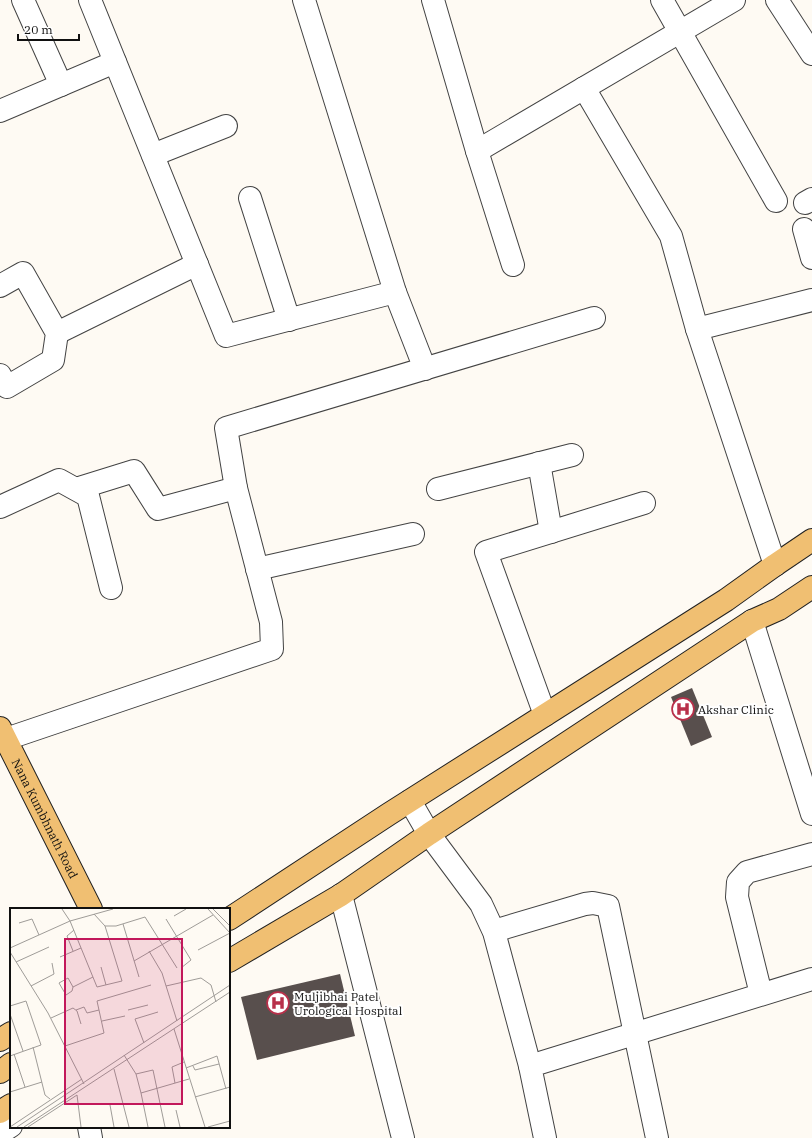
<svg xmlns="http://www.w3.org/2000/svg" width="812" height="1138" font-family="'IBM Plex Serif',serif">
<rect width="100%" height="100%" fill="#fefaf3"/>
<g fill="#584f4d">
<polygon points="692,688 712,737 691,746 671,697"/>
<polygon points="340,974 355,1036 257,1060 241,997"/>
</g>
<g fill="none" stroke-linecap="round" stroke-linejoin="round">
<g stroke="#434343" stroke-width="24">
<g id="minor">
<polyline points="23,0 61,85"/>
<polyline points="90,0 226,336 395,292 304,0"/>
<polyline points="433,0 477,151 513,265"/>
<polyline points="662,0 776,201"/>
<polyline points="777,0 812,54"/>
<polyline points="584,88 671,236 697,329 775,565"/>
<polyline points="0,111 115,62"/>
<polyline points="477,151 734,0"/>
<polyline points="153,155 226,126"/>
<polyline points="250,198 289,320"/>
<polyline points="805,203 812,199"/>
<polyline points="804,229 812,258"/>
<polyline points="0,286 23,273 57,333 53,360 7,387 0,375"/>
<polyline points="395,292 425,369"/>
<polyline points="697,329 812,300"/>
<polyline points="57,333 197,264"/>
<polyline points="539,463 551,532"/>
<polyline points="76,489 134,471 158,509 236,488"/>
<polyline points="438,489 572,455"/>
<polyline points="0,507 59,480 88,496 111,588"/>
<polyline points="257,569 413,534"/>
<polyline points="752,621 812,814"/>
<polyline points="545,715 486,552 644,503"/>
<polyline points="6,739 272,649 271,622 236,488 226,428 594,318"/>
<polyline points="410,801 429,834 481,904 494,932 530,1066"/>
<polyline points="341,895 403,1138"/>
<polyline points="494,931 585,904 593,903 608,906 657,1138"/>
<polyline points="761,994 737,897 738,882 747,872 812,854"/>
<polyline points="89,1127 91,1138"/>
<polyline points="0,1133 11,1126"/>
<polyline points="545,1138 530,1066 812,979"/>
</g>
</g>
<g stroke="#212121" stroke-width="24">
<g id="major">
<path id="s1" d="M0,728L91,909"/>
<polyline points="229,919 389,814 726,600 775,565 812,540"/>
<polyline points="229,961 341,895 429,834 752,621 779,609 812,587"/>
<polyline points="0,1040 11,1033"/>
<polyline points="0,1072 11,1064"/>
<polyline points="0,1112 11,1105"/>
</g>
</g>
<use href="#minor" stroke="#fff" stroke-width="22"/>
<use href="#major" stroke="#f0bf72" stroke-width="22"/>
</g>
<defs>
<g id="hospital-ring" transform="scale(1.15)"><circle r="9.5" fill="#fff" stroke="#b8304a" stroke-width="1.5"/><path d="M-5-5h3v3.5h4V-5h3V5h-3V1.5h-4V5h-3Z" fill="#b8304a"/></g>
</defs>
<g fill-rule="evenodd">
<use href="#hospital-ring" x="683" y="709"/>
<use href="#hospital-ring" x="278" y="1003"/>
</g>
<g text-anchor="middle" dominant-baseline="central" stroke-width="4" stroke-linejoin="round" paint-order="stroke">
<g font-size="12" fill="#101010" stroke="#fff" text-anchor="start">
<text x="698" y="709">Akshar Clinic</text>
<text x="294" y="996">Muljibhai Patel<tspan x="294" dy="14">Urological Hospital</tspan></text>
</g>
<g font-size="12" fill="#101010" stroke="#fff">
<text stroke="none"><textPath href="#s1" startOffset="101">Nana Kumbhnath Road</textPath></text>
</g>
</g>
<g transform="translate(10 908)">
<rect width="220" height="220" fill="#fefaf3"/>
<path fill="none" stroke="#9f9c98" stroke-width="1" d="M52,1L60,13L87,79L112,73L95,18L84,6M198,1L220,25M203,1L220,18M164,8L176,1M156,11L181,52L171,60M9,15L22,11L29,27M113,16L129,69M95,18H106L135,9L167,60M0,40L60,13L103,1M188,42L220,25M63,43L57,28L64,22M139,43L152,65L167,113M0,44L38,105L74,176M50,49L71,40M124,53L203,7M6,54L39,39M91,59L96,77M21,78L44,66L42,55M156,78L191,70L201,77L206,94M63,79L58,70L49,75L56,87L62,83L63,79L83,69M66,102L74,99L77,105L89,102M118,102L138,97M0,106L13,143M41,110L63,100L67,103L71,116M92,113L115,108M164,121L195,219M134,135L125,111L148,104M55,138L94,125L87,93L141,77M23,139L35,187L40,191M4,146L15,179M114,147L126,166L131,185M0,148L31,137L16,93L0,98M183,158L185,162L209,156M176,160L207,148L216,181M104,161L119,219M126,166L143,162L155,219M165,175L162,159L174,154M0,184L32,174M67,187L71,219M185,189L220,179M100,197L104,219M166,202L170,219M0,219L72,171M7,219L220,77M14,219L220,84M18,219L67,187M138,219L131,185L179,171M198,219L220,213"/>
<path fill="#c2185b" fill-opacity="0.15" stroke="#c2185b" stroke-width="2" d="M55,31H172V196H55Z"/>
<rect width="220" height="220" fill="none" stroke="#101010" stroke-width="2"/>
</g>
<path d="M18 34v6h61v-6" fill="none" stroke="#101010" stroke-width="2"/>
<text x="24" y="34" font-size="12" fill="#101010" stroke="#ffffff" stroke-width="3" paint-order="stroke">20 m</text>
</svg>
